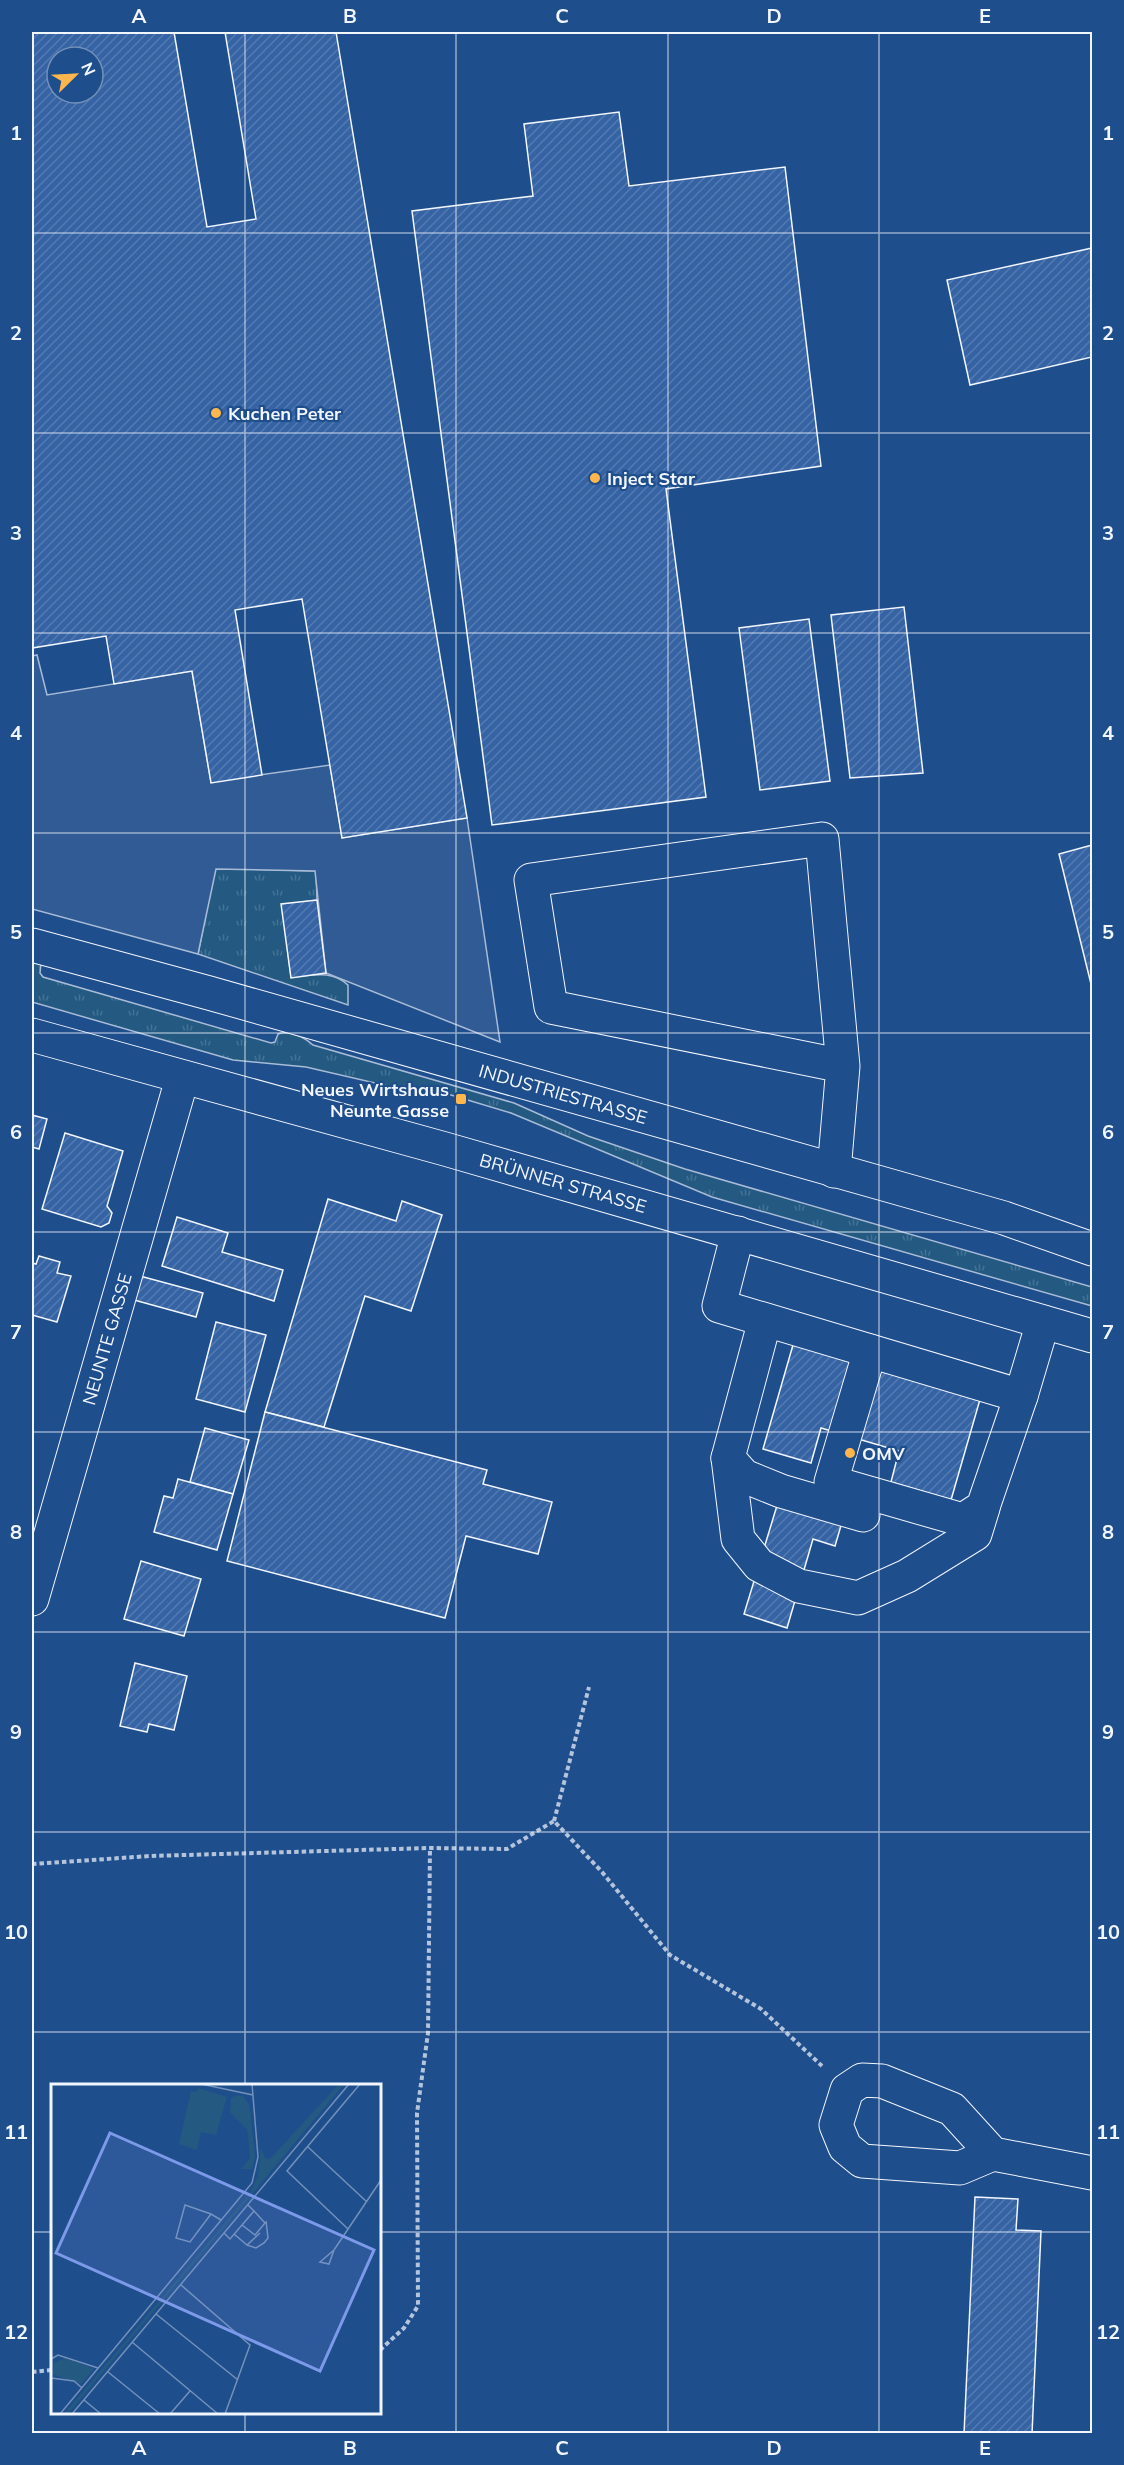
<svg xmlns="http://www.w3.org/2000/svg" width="1124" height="2465" font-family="Mulish,sans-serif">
<defs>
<pattern id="grass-tufts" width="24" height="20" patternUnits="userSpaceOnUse" patternTransform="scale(1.5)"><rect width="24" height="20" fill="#245a82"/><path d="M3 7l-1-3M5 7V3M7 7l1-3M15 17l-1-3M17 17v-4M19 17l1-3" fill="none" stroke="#447295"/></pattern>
<pattern id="building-hatch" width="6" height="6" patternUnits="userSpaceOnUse" patternTransform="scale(1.5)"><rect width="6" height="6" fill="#3563a3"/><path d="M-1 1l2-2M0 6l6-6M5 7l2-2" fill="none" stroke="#537ab1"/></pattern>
</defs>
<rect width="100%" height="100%" fill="#1f4e8c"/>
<g fill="url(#grass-tufts)" stroke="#a8bbd7" stroke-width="1.5">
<path d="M215,868L316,871L317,900L282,905L291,977C312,976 330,969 348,985V1005L198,954Z"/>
<path d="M32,961L41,963L40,973L43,977L271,1043L275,1042L278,1034C290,1030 304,1037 313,1045L514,1103L588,1136L685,1169L1092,1287V1306L712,1197L511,1113L421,1086L418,1093L306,1067L233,1060L32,1002Z"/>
</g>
<polygon fill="#305b95" stroke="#a8bbd7" stroke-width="1.5" points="37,655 47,695 192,671 211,782 330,765 342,838 467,818 500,1042 326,973 315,871 216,869 198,954 32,909 32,656"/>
<g fill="url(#building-hatch)" stroke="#f2f6ff" stroke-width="1.5" fill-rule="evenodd">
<path d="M32,32H174L207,227L256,219L225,32H336L467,818L342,838L302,599L235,610L262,775L211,783L192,671L114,684L106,636L32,648ZM57,57H93V93H57Z"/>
<polygon points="619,112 629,186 785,167 821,466 666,489 706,797 492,825 412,211 533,196 524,124"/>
<polygon points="1092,248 1092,357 970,385 947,280"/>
<polygon points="904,607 923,773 850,778 831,615"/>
<polygon points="809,619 830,781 760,790 739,628"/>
<polygon points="1092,845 1092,988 1059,854"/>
<polygon points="317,900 326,973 291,978 281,904"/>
<polygon points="32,1115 47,1119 39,1149 32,1147"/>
<polygon points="65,1133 123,1151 107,1206 112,1213 109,1223 101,1227 42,1209"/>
<polygon points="328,1199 396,1221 402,1201 442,1215 411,1311 365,1296 324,1427 265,1412"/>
<polygon points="177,1217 228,1233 222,1252 283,1270 274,1301 162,1266"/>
<polygon points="39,1256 60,1262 57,1273 71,1276 57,1322 32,1315 32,1263 36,1264"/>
<polygon points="140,1276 203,1293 196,1317 134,1300"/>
<polygon points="216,1322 266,1335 245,1412 196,1399"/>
<polygon points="797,1331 981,1396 951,1500 891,1482 899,1451 821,1428 811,1463 763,1449"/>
<polygon points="265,1412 487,1470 483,1484 552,1502 538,1554 466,1536 445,1618 227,1561"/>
<polygon points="205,1428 249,1440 233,1494 190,1482"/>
<polygon points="786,1476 850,1495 835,1546 813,1539 787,1628 744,1614"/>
<polygon points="178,1479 233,1494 217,1550 154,1532 164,1496 173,1498"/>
<polygon points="141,1561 201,1579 184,1636 124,1619"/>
<polygon points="135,1663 187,1676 174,1730 149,1724 147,1732 120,1726"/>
<polygon points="975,2197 1018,2199 1016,2230 1041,2231 1032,2434 964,2434"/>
</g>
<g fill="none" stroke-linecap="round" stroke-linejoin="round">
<g stroke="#f2f6ff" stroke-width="35">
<g id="minor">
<polyline points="32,945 209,993 1004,1218 1092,1249"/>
<polyline points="834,1171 843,1066 822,839 531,880 551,1007 843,1066"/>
<polyline points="738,1233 719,1306 1021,1396 1043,1322"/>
<polyline points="765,1320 728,1458 744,1476 781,1491 863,1515"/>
<polyline points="870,1351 831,1482 963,1520 983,1507 1021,1396"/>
<polyline points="728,1458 738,1539 759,1565 799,1586 858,1598 907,1576 975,1534 983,1508"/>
<polyline points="32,1599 182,1079"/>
<polyline points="993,2154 952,2109 882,2081 862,2080 847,2090 836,2125 845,2147 862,2161 960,2168 993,2154 1092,2173"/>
</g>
</g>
<g stroke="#f2f6ff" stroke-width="35">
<polyline id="major" points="32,1035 445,1149 1092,1336"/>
</g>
<g stroke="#b3c4dc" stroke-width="4" stroke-dasharray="4.5 3" stroke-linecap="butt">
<polyline points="554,1821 589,1687"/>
<polyline points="32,1864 150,1856 430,1848 507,1849 554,1821 602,1872 670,1955 761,2009 822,2066"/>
<polyline points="380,2350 404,2328 418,2306 417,2113 428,2033 430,1848"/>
<polyline points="32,2372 52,2370"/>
</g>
<use href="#minor" stroke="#1f4e8c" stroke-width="33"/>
<use href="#major" stroke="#1f4e8c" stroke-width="33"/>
</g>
<path fill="none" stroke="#f2f6ff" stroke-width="1.5" stroke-opacity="0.55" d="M245,32V2086M456,32V2434M668,32V2434M879,32V2434M32,233H1092M32,433H1092M32,633H1092M32,833H1092M32,1033H1092M32,1232H1092M32,1432H1092M32,1632H1092M32,1832H1092M32,2032H1092M32,2232H52M380,2232H1092M245,2412V2434"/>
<g fill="#ffb74d" stroke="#1f4e8c" stroke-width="2">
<circle cx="216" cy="413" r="6"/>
<circle cx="595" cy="478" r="6"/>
<rect x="455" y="1093" width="12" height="12" rx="3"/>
<circle cx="850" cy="1453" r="6"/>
</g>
<g text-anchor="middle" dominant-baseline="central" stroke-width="4.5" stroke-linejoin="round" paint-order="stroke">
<g font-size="18" font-weight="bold" fill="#f2f6ff" stroke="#1f4e8c" text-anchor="start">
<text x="228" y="413">Kuchen Peter</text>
<text x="607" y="478">Inject Star</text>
<text x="449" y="1089" text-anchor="end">Neues Wirtshaus<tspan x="449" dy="21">Neunte Gasse</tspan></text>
<text x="862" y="1453">OMV</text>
</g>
<g font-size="18" fill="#f2f6ff" stroke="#1f4e8c">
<text transform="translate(563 1094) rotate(16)">INDUSTRIESTRASSE</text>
<text transform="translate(563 1183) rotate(16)">BRÜNNER STRASSE</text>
<text transform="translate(107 1339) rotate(-74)">NEUNTE GASSE</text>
</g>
</g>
<g transform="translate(51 2084)">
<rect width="330" height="330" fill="#1f4e8c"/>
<path d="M288,0H293L17,330H13L199,109L207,92L210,64L214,74L219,75ZM147,4L176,13L165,51L150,48L146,66L128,60L140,7L146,8ZM186,11L192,12L199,22L204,73L201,85H190L199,74L198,61L196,45L179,28L180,14ZM14,274L43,285L30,300L1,290L3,279Z" fill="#245a82"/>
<path fill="none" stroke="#7391ba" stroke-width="1.5" d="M150,0L202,11M257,63L316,118M160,130L139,158L125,154L134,121L160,130L170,136M191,141L204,151L214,139L203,127M297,145L236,87L309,0M173,149L179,155L203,127L197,121M183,150L196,161L209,149M196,161L205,164L213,159L217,154L215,137M283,166L278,180L269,178L283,166L330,96M130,201L199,261L174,330M105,230L187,296M81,258L167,330M0,275L7,271L47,284M57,288L109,330M0,294L23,297L31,304M33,316L50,330M9,330L201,99L207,73L201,0M21,330L298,0M119,330L139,307"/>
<path fill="#7d9aea" fill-opacity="0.15" stroke="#7d9aea" stroke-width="3" d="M59,49L323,166L269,287L5,169Z"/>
<rect width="330" height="330" fill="none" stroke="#f2f6ff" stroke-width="3"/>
</g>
<rect width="1124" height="2465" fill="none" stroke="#1f4e8c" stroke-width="66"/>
<g transform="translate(75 75) rotate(66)"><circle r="28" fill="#1f4e8c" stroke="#7391ba" stroke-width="1.5"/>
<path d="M0-4.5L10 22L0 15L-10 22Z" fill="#ffb74d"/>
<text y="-9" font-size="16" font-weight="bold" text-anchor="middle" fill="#f2f6ff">N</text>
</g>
<rect x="33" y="33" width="1058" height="2399" fill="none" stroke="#f2f6ff" stroke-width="2"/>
<g font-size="20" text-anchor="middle" font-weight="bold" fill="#f2f6ff">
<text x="139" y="23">A</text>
<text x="350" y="23">B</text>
<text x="562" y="23">C</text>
<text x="774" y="23">D</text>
<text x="985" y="23">E</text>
<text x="16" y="140">1</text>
<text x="1108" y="140">1</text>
<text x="16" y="340">2</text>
<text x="1108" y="340">2</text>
<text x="16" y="540">3</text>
<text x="1108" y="540">3</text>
<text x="16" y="740">4</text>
<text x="1108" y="740">4</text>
<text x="16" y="939">5</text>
<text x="1108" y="939">5</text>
<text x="16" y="1139">6</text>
<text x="1108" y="1139">6</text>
<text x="16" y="1339">7</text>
<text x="1108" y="1339">7</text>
<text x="16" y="1539">8</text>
<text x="1108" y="1539">8</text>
<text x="16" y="1739">9</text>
<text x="1108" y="1739">9</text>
<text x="16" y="1939">10</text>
<text x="1108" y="1939">10</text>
<text x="16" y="2139">11</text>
<text x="1108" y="2139">11</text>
<text x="16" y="2339">12</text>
<text x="1108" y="2339">12</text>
<text x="139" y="2455">A</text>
<text x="350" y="2455">B</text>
<text x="562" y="2455">C</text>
<text x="774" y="2455">D</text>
<text x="985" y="2455">E</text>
</g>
</svg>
